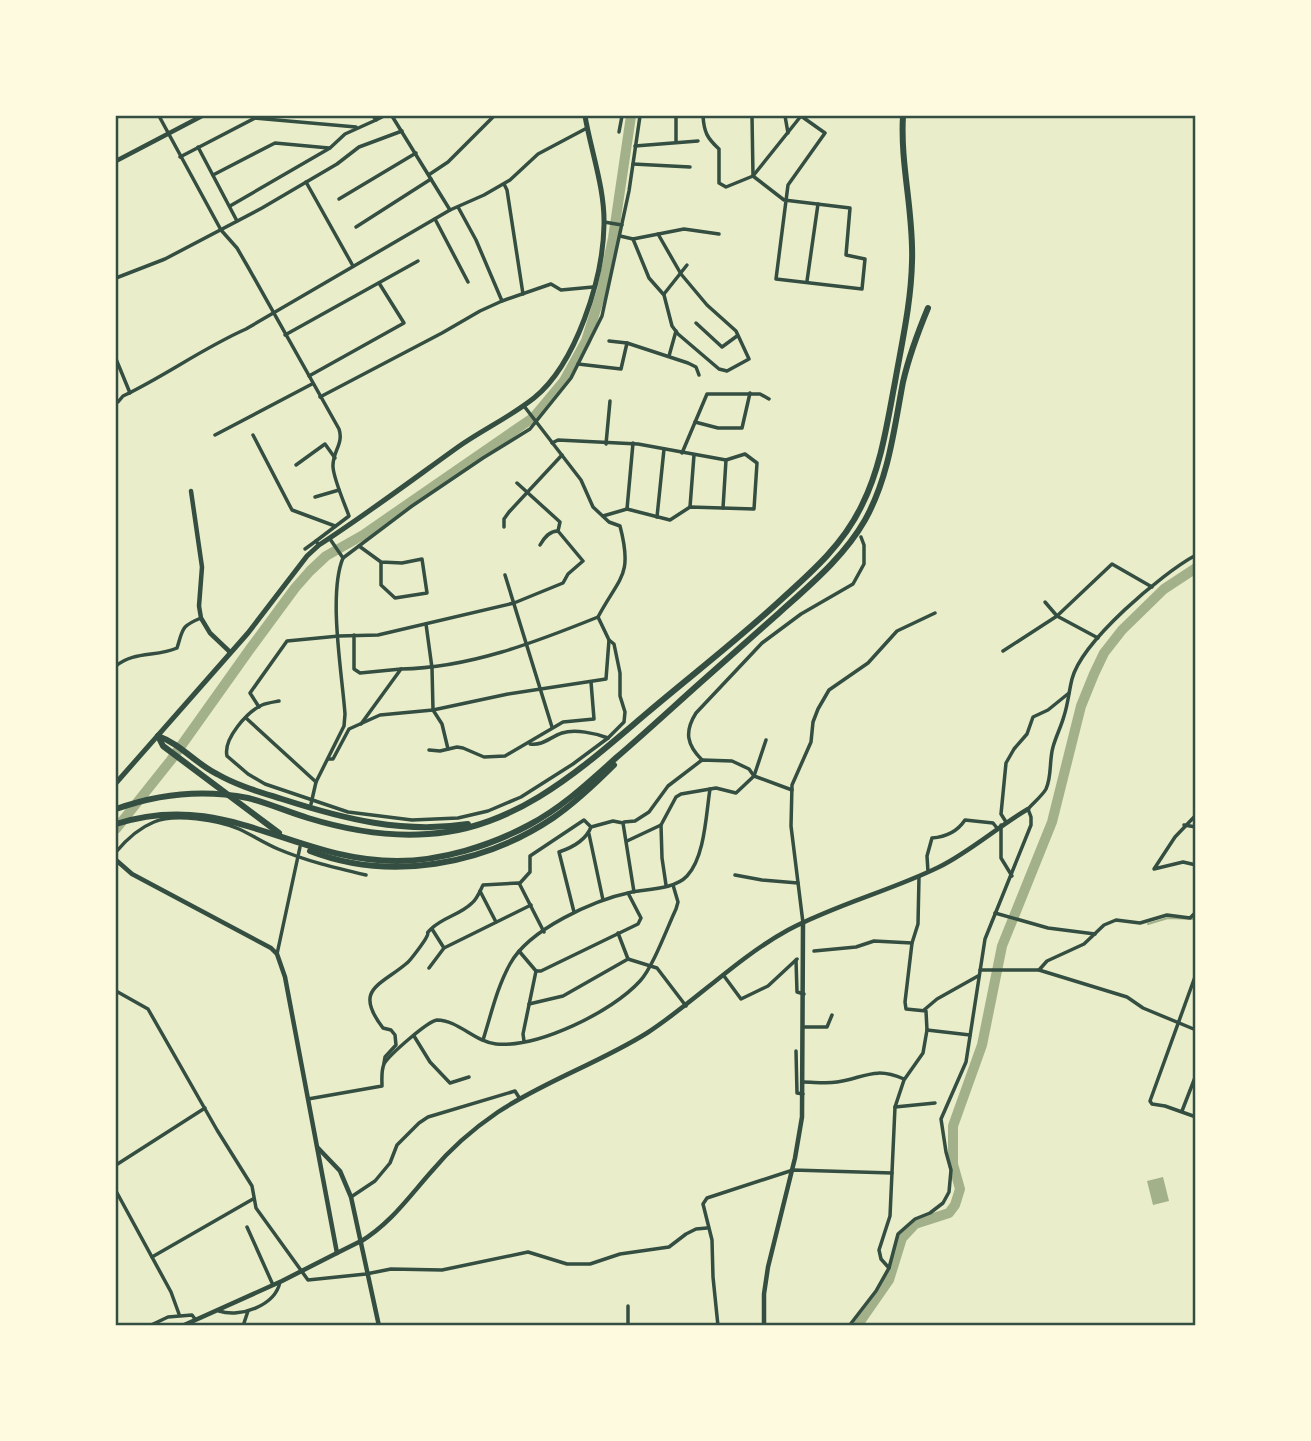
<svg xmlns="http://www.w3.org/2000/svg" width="1311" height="1441" font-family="Rubik,sans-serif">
<rect width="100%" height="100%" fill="#e9edc9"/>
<polygon fill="#a3b18a" points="1163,1177 1169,1201 1153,1205 1147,1181"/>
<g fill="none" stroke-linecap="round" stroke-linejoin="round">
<polyline stroke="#a3b18a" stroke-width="2" points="1148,924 1168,918 1196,919"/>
<g stroke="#a3b18a" stroke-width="10">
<polyline points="116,829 171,760 250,649 295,588 310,571 326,556 363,535 534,417 564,381 586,341 602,290 613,238 631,116"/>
<polyline points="857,1326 889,1280 902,1238 915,1224 949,1213 955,1205 960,1189 953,1164 953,1126 982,1045 1002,946 1052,822 1081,706 1094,674 1104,653 1122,630 1164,589 1196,568"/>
</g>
<g stroke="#344e41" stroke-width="3.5">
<path d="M159,116L221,230L237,248L248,267L339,429C344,444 332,452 333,467C334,480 344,502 349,516L316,541L319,545"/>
<polyline points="373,116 376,120 384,116"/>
<polyline points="392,116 450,210"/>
<path d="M703,116C704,132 707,138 719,149V183L726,187L753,176L801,116"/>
<polyline points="752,116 753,176 784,200 850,208 846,255 865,259 862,289 776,279 788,185 825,133 801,116"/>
<polyline points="785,116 788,133"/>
<polyline points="254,118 356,127"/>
<polyline points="619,132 622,116"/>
<polyline points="676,141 676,116"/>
<polyline points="635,146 698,141"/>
<polyline points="198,147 237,221"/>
<polyline points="180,157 259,116"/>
<polyline points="633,164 690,167"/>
<polyline points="430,174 448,162 494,116"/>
<polyline points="213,175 275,143 329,148"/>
<polyline points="306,182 353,266"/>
<polyline points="504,184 507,190 523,294"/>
<polyline points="339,199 416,153"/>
<polyline points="230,206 330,148 345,134 376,120"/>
<polyline points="458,207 476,240 502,301"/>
<polyline points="435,219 468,282"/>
<polyline points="604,222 622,225"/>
<polyline points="356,227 431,179"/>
<polyline points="620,236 633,239 684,229 719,234"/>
<polyline points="633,239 649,278 664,295 672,326 678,334 719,369 727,371 749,359 736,331 707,305 681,274 658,234"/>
<polyline points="116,278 165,259 262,208 337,164 359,147 402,131"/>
<polyline points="807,281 818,204"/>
<polyline points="664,294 687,265"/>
<polyline points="696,323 722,347 737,336"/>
<polyline points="285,335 418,261"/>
<polyline points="609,341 627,343"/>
<polyline points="669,356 676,331"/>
<polyline points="116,359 130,393"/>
<polyline points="578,364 621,369 627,343 688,363 696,367 699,375"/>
<polyline points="309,376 404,323 379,283"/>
<polyline points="320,397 442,333 480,311 502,301 551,284 561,290 593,287"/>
<path d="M118,402L123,396C165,376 203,348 246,329L450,210L484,195L510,180L538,154L587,128"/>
<polyline points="695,422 718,428 742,428 750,393"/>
<polyline points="215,435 312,384"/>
<polyline points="253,435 292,510 335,526"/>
<polyline points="552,443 558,440 638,444 726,460 745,454 757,463 754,509 690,507 670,520 627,509 603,516"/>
<polyline points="606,444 610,401"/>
<polyline points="682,453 707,394 760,394 769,399"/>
<polyline points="296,465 325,444 335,458"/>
<polyline points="315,497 339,490"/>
<polyline points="690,507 694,455"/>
<polyline points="723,508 726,460"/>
<polyline points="627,509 633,443"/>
<polyline points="657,517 664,449"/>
<polyline points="504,527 504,519 509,512 562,455"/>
<path d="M540,545C544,538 549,531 558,531"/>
<polyline points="359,546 381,562 381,585 395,598 427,593 422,559 402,563 381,562"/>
<polyline points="305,549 316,541"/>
<polyline points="343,558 412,506 483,458 530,429 571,378 602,316 629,191 640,116"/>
<polyline points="505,575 552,727"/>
<polyline points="1045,602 1057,616 1098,638"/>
<polyline points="426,624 432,668 433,710 442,724 448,749"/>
<polyline points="354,635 354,669 360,673 401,669"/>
<polyline points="1003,651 1057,616 1112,564 1152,587"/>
<path d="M116,666C133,651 157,657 177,648C183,629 181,626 201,618"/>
<path d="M279,701C274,702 267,703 262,705C247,712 223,739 227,756L248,774L265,784L348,812L412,820L458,818L488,811L521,797L573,764L608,738L624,722L625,712L620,696V673L614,644L609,640"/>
<polyline points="259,707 250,693 287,641 339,636 378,635 514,603 563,583 568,574 583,561 558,531 560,522 517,483"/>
<polyline points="246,718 316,782"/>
<path d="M361,724L401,669C469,668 536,642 598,617C620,576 633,576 620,526L609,522L593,507L581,480L524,406"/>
<path d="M530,744C543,746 550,737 562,733C575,729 595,733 608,738"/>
<polyline points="429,750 440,751 457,747 463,748 484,757 505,756 563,722 594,719 591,682"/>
<polyline points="328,759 333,759 349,729 380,715 433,710 508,694 606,679 609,640 598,617"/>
<path d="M702,760C687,745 684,732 696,713L762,643L801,614L853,584L864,564V545L861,537"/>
<path d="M311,804L316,782L344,726L345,714C342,673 328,594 343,558L330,539"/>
<polyline points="1196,815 1175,837 1154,869 1183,862 1196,865"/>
<polyline points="624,822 635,821 649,812 668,786 702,760 732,761 749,769 754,776 792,790"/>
<polyline points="1006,822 1001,814 1006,763 1014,749 1027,734 1033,717 1048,710 1069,693"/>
<polyline points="661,825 662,858 666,885"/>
<polyline points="1001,825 1001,858 1012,876"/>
<polyline points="1184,825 1196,827"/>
<polyline points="589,834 603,900"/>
<polyline points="627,841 661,825 676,797 681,794 716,788 736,793 754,776 766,740"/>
<path d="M116,852C126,840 139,828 154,822C174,813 219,820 239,829C252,835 264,843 278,849C306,861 336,868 366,875"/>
<path d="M928,872L927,856L932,838C946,837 957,832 965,820L993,823L997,828"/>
<polyline points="735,875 762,880 798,883"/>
<polyline points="520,883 530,872 530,856 584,820 591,827"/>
<polyline points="480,891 496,922"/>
<path d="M574,912L559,852C571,848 586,840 591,827L613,821L623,823L634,892"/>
<polyline points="995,913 1048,928 1095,934"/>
<polyline points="803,923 791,826 792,785 811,742 813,722 818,709 829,690 868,663 897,631 935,613"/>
<polyline points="432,929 444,948"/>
<polyline points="519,951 536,971 541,971 638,924 641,918 628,893"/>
<polyline points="814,951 856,947 874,941 912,943"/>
<polyline points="277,954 300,847"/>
<polyline points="628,959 657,968 686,1006"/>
<polyline points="796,960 797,992 804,994"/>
<polyline points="429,968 444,948 531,905"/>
<polyline points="980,970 1039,970 1127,997 1143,1008 1196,1030"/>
<polyline points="1039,970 1047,961 1084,944 1104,925 1116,920 1140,923 1167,915 1190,918 1196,912"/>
<polyline points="1196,974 1150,1101 1152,1104 1165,1106 1196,1117"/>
<polyline points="724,976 741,999 768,986 797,959"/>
<polyline points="116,991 148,1009 217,1130 252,1186 256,1208 308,1280 366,1274 391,1269 442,1270 528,1252 567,1264 590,1264 620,1254 669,1247 686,1234 696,1229 707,1228"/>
<polyline points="529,1004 563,996 628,959 618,933"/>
<polyline points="924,1010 937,999 978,976"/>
<polyline points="804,1027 827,1027 832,1015"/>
<polyline points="927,1030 970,1035"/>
<polyline points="414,1036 430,1062 450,1083 469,1077"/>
<path d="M483,1040C491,1015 497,987 510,964C529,929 594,900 632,892C649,889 675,889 687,876C705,857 706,814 710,789"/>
<polyline points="524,1041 523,1034 536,971"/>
<polyline points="796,1051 797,1093 803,1094"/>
<path d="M384,1063L385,1057L396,1045L395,1035L391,1030L383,1028C353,989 380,986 407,963C410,961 424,942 426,938C431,929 424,936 431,929C443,917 460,915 472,903C477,899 480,891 483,885L519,883L544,932"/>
<path d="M803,1082C814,1082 826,1084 837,1082C864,1078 874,1066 904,1079"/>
<path d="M308,1099L382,1086C382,1079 381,1071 384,1064C389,1055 428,1021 437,1020C458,1020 475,1042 496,1044C538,1048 612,1012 640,981C653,967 667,928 676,909L678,902L673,885"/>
<polyline points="895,1107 935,1103"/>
<polyline points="1182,1111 1196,1075"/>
<polyline points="116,1165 205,1108"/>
<polyline points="116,1191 171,1292 179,1314"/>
<polyline points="351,1197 375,1181 390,1163 397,1145 419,1123 428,1117 515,1091 520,1099"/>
<polyline points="247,1227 273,1285"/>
<polyline points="152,1257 253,1199"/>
<polyline points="889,1268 881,1259 879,1250 890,1216 895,1107 904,1080 923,1053 927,1030 926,1011 906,1009 905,1002 912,943 918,924 919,877"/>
<polyline points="628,1306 628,1326"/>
<path d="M219,1311C240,1318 275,1306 280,1282"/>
<polyline points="149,1326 168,1317 192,1315 195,1319"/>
<polyline points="243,1326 248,1311"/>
<polyline points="718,1326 713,1277 712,1240 703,1204 707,1198 793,1170 892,1173"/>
<path d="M849,1326L876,1291L889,1268L898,1234L915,1219L930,1213L943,1203L949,1192L951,1170L946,1152L941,1119L966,1062L985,939L1031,825V817L1028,809C1034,802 1042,796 1046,789C1052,776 1049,761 1053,747C1056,736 1061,727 1064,716C1068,704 1069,691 1072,679C1082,641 1161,574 1196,555"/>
</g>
<g stroke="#344e41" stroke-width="4.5">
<polyline points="191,491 202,567 199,606 201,618 210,633 230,652"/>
<path d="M360,1242C390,1224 408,1198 431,1172C450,1149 473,1129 498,1112C545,1081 599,1063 647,1033C696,1001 737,958 788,930C837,904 890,891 939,867C968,853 999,826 1028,809"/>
<polyline points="182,1326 282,1281 337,1253"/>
<polyline points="764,1326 764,1294 768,1267 795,1158 802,1117 803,923"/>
</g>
<g stroke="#344e41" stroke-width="4.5">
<polyline points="116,161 202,116"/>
<polyline points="116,860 132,874 271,948 277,954 285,977 337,1253 359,1242"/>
<polyline points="318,1148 340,1171 351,1197 379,1326"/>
</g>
<path stroke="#344e41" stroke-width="5" d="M116,783L248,633L307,556L319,545C367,514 412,480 458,447C482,430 510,417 534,398C576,364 603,279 604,225C605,189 591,151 585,116"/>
<g stroke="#344e41" stroke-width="6">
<polyline points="158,736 163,746 279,833"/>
<path d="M158,736C181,744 196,764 217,774C238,786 260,792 282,799C344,819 403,834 468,824"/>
<path d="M116,809C158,794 203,789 248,798C268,803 288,812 308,818C347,830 388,837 428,834C517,829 583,767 647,713C693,674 740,638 784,597C814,570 844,543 862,505C881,467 887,424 895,382C902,342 911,303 912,262C914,213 900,165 903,116"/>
<path d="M116,824C226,789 292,861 397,861C441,861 490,846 529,825C563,807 589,782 617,757C645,733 672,708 700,683C726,660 752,637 779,613C810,585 844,557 865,520C889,477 894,429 903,382C909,356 918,332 928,308"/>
<path d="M310,851C390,882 483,865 553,818C575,803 595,784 614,765"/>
</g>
</g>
<rect width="1311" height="1441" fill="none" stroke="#fefae0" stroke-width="234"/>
<rect x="117" y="117" width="1077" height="1207" fill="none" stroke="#344e41" stroke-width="2.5"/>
</svg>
